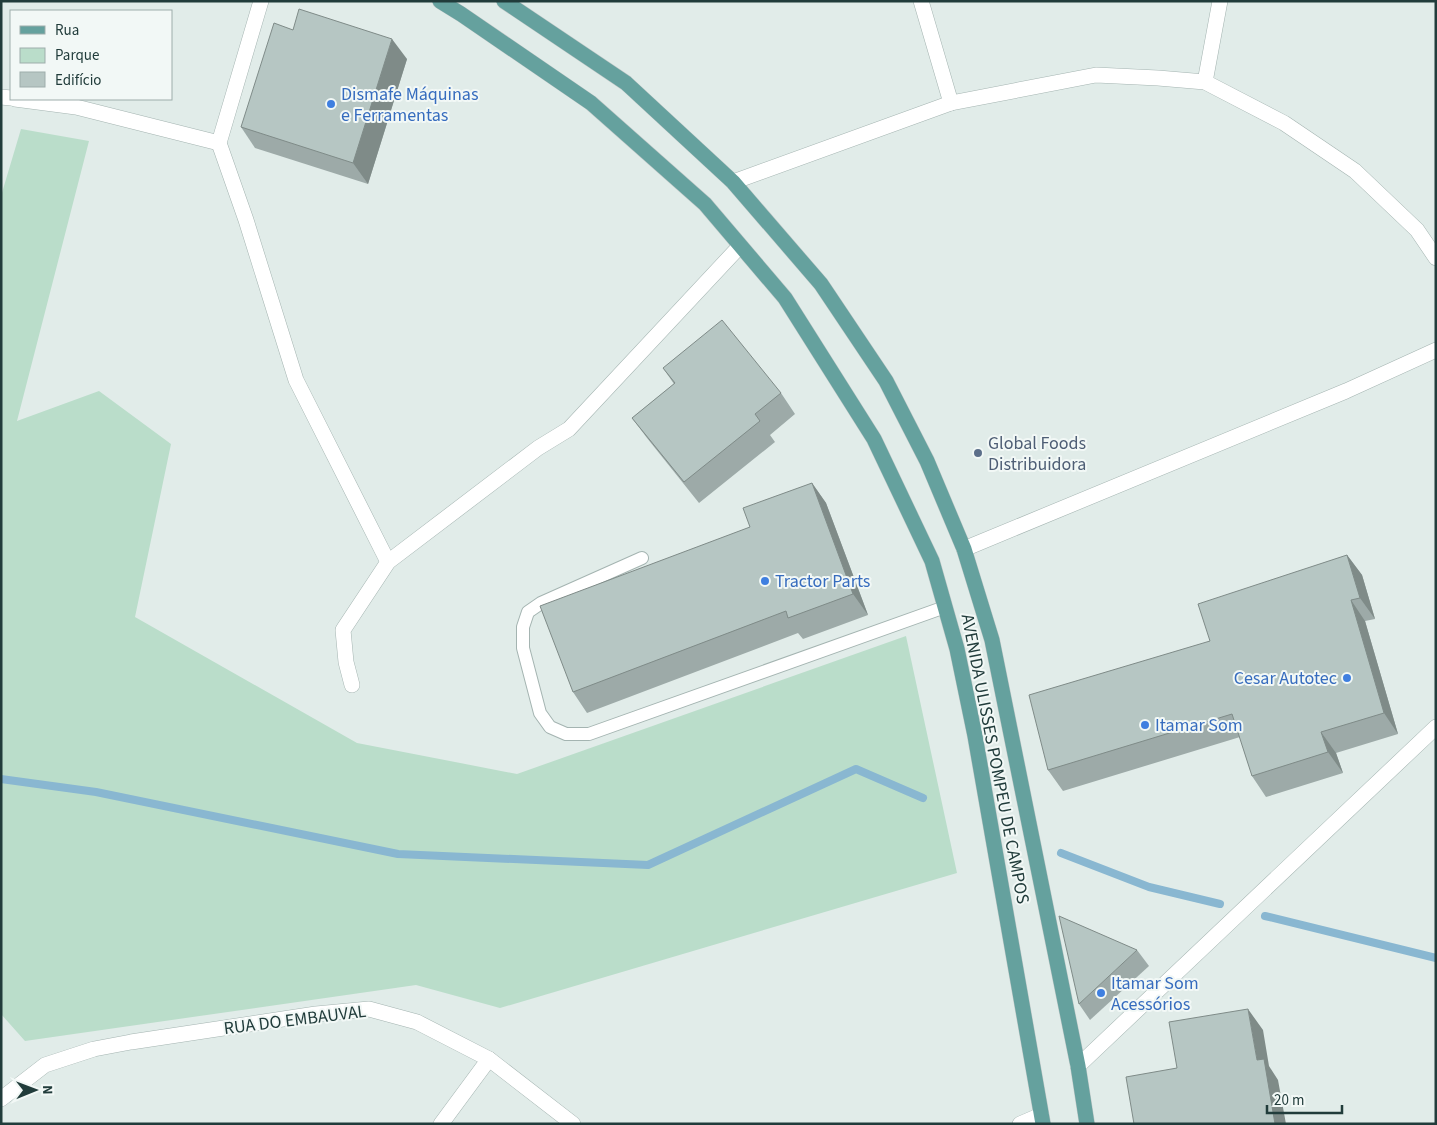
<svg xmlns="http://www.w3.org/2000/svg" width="1437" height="1125" font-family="'Source Sans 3',sans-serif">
<rect width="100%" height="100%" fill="#e1ece9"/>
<polygon fill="#baddca" points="21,129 89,141 17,421 99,391 171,444 135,617 357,743 517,774 906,636 957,873 500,1008 416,985 25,1041 1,1014 1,196"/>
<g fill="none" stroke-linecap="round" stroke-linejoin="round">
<g stroke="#89b7d1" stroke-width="8">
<polyline points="1,779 96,792 398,854 648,865 856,769 923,798"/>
<polyline points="1061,853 1149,887 1220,904"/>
<polyline points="1265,916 1436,958"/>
</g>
<g stroke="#a4b4b1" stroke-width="14">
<polyline id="lane" points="642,558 541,603 528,612 523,627 523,648 540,713 550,727 566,734 589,734 945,607"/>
</g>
<g stroke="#a4b4b1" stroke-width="16">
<g id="street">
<polyline points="261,1 219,143 246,220 296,380 388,562"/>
<polyline points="921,1 951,103"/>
<polyline points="1205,82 1220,1"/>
<polyline points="1,97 11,98"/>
<polyline points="15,99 76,107 219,143"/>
<polyline points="733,182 951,103 1096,75 1158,78 1205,82 1284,123 1355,171 1417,230 1436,258"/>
<polyline points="964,549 1346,391 1436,350"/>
<polyline points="352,685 346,662 343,630 388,562 538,448 569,429 740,246"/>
<polyline points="1078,1066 1436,727"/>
<polyline points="1,1099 45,1065 94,1049 131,1042 316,1014 369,1009 417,1022 489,1059 573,1124"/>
<polyline points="441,1124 489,1059"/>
<polyline points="1020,1124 1041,1115"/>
</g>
</g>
<g stroke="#c1c8c8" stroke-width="16">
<g id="primary">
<polyline points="440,1 461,14 591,103 705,204 785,298 874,439 932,561 957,649 975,736 1043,1124"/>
<polyline points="504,1 626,83 733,182 821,284 886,381 927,461 964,549 992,640 1078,1066 1087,1124"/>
</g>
</g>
<use href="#lane" stroke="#fff" stroke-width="12"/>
<use href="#street" stroke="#fff" stroke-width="15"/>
<use href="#primary" stroke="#65a19e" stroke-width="15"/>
</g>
<g fill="#9daaa8">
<polygon points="293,30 407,59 368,184 255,148 241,127"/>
<polygon points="663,368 781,393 795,414 770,435 775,442 699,503 647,438 632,418 674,384"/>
<polygon points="812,483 826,503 868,615 803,639 798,633 587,713 573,692 750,527"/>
<polygon points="1347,555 1362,575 1375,619 1365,621 1398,734 1336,753 1343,773 1266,797 1252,776 1240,737 1063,791 1048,770 1210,641"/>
<polygon points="1137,950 1149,966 1090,1020 1079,1004"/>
</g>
<g fill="#7f8b88">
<polygon points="392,39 407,59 368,184 353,163"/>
<polygon points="812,483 826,503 868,615 853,594"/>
<polygon points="1347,555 1362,575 1375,619 1360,598"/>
<polygon points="1351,600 1365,621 1398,734 1384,713"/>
<polygon points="1321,732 1336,753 1343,773 1328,752"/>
<polygon points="1248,1009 1263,1030 1269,1066 1278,1080 1286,1124 1275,1124 1257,1060"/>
</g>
<g fill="#b6c6c3" stroke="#7f8b88">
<polygon points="299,9 392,39 353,163 241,127 274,23 293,30"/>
<polygon points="722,320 781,393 755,414 760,421 684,482 632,418 675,383 663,368"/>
<polygon points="812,483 853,594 788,618 786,611 573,692 540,606 750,527 743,508"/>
<polygon points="1347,555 1360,598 1351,600 1384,713 1321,732 1328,752 1252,776 1232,714 1048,770 1029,695 1210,641 1198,604"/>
<polygon points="1059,916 1137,950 1079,1004"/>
<polygon points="1248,1009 1257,1060 1264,1059 1275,1124 1134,1124 1126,1077 1177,1068 1169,1022"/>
</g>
<g fill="#3f7fe0" stroke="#f2f8f6" stroke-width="2">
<circle cx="331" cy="104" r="5"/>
<circle cx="765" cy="581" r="5"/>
<circle cx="1347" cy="678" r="5"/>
<circle cx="1145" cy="725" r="5"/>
<circle cx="1101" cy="993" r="5"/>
</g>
<circle fill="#5c6f8a" stroke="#f2f8f6" stroke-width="2" cx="978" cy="453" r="5"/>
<g text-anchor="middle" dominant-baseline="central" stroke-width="4" stroke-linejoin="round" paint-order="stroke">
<g font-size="18" fill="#366cbe" stroke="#f2f8f6" text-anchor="start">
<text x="341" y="94">Dismafe Máquinas<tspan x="341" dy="21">e Ferramentas</tspan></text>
<text x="775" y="581">Tractor Parts</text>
<text x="1337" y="678" text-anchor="end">Cesar Autotec</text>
<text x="1155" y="725">Itamar Som</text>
<text x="1111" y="983">Itamar Som<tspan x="1111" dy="21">Acessórios</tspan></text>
</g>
<g font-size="18" fill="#4e5e75" stroke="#f2f8f6" text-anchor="start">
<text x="988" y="443">Global Foods<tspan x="988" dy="21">Distribuidora</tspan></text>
</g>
<g font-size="18" fill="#213c3b" stroke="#f2f8f6">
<text transform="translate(995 759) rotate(79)">AVENIDA ULISSES POMPEU DE CAMPOS</text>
<text transform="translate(295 1020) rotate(-7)">RUA DO EMBAUVAL</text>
</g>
</g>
<rect width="1437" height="1125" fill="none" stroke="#213c3b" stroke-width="5"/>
<rect x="10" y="10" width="162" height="90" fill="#f2f8f6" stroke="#9eadab"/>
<rect x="20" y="26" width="25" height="8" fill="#65a19e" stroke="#9eadab"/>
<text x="55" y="35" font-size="15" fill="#213c3b">Rua</text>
<rect x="20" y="48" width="25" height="15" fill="#baddca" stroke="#9eadab"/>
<text x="55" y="60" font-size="15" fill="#213c3b">Parque</text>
<rect x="20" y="72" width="25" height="15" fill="#b6c6c3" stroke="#9eadab"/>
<text x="55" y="85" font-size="15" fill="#213c3b">Edifício</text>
<g transform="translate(35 1090) rotate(89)" stroke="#f2f8f6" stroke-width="4" paint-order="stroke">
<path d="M0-4L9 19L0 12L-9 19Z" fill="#213c3b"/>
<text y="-8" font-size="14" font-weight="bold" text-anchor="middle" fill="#213c3b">N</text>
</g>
<path d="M1267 1105v8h75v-8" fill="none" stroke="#213c3b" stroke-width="2.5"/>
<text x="1274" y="1105" font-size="15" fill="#213c3b" stroke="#f2f8f6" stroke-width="4" paint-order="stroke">20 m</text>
</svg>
